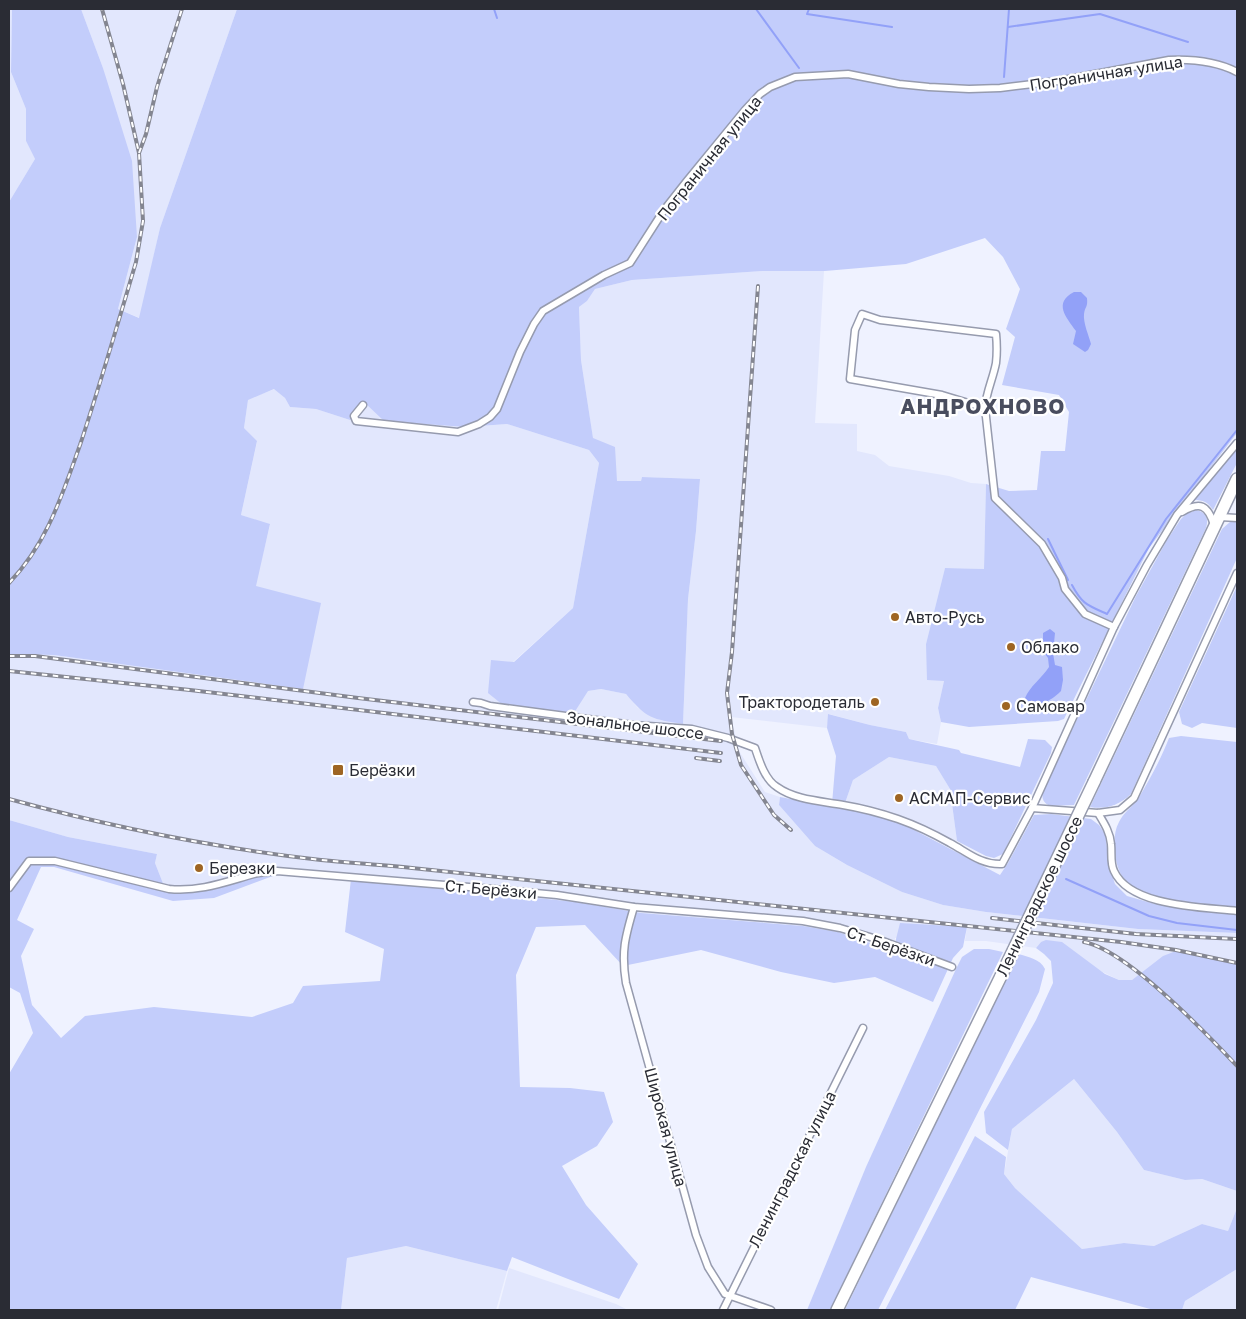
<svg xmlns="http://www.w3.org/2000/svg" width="1246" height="1319" font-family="'Golos Text',sans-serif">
<rect width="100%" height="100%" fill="#eff2ff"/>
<g fill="#e2e7fd">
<polygon points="9,9 12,9 11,72 26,109 26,141 35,159 9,202"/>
<polygon points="81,9 237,9 160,228 140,318 118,309 137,237 103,68"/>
<polygon points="762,271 824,271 815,423 857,424 857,451 875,455 889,466 949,476 971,483 986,484 984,569 945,568 926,644 944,681 938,708 941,722 937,744 909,739 906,732 870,725 829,714 827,728 731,717 739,751 765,792 780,797 779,805 815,846 845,864 902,892 943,905 986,912 1138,929 1237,933 1237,964 1176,951 1132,980 1119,980 1041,942 1036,948 986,941 965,941 967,927 895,938 893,951 838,932 803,926 641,913 576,902 281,873 257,875 213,889 195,892 166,891 155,863 157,854 68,837 9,820 9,654 54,655 303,689 255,586 270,525 241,515 257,442 244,428 248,399 275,389 285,398 290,407 316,409 350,420 364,401 466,427 507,424 589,450 599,463 573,608 513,662 588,691 601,689 626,694 638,708 683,724 688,599 696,531 700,479 642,477 641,481 617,482 593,439 581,360 579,307 587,301 595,289 632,280"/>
<polygon points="889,757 936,766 950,789 957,841 954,850 899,822 844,806 853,780"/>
<polygon points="1074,1079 1117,1132 1144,1170 1185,1180 1202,1179 1237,1191 1237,1208 1228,1231 1202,1224 1154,1246 1124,1243 1082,1249 1015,1188 1004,1174 1012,1129"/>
<polygon points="406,1246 507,1271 496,1310 341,1310 347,1258"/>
<polygon points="509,1268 616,1304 628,1310 498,1310"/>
<polygon points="1237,1269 1237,1310 1182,1310 1185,1301"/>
</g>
<g fill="#c3cdfb">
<path d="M12,9H81L103,68L132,161L137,237L118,309L139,318L160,228L237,9H1237V433L1149,548L1064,719L1058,721L969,727L941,722L938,708L944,681L927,680L926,644L945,568L984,569L986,484L1009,491L1037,490L1041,451H1065L1069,412L1059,395L1002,385L1015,337L1006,329L1020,289L1003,257L985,238L906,264L825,271H762L632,280L595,289L587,301L579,307L581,360L593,438L615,447L617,481H641L642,477L700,479L696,531L688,599L683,724C652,719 647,719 626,694L601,689L588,691L574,713L503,705L488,693L491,660L514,662L573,608L599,463L589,450L507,424L466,427L384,421L364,402L350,420L316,409L290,407L285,398L274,389L248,400L244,428L257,441L241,515L270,524L256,586L321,603L303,689L54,655L9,654V202L35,159L26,141V109L11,72Z"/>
<path d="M1237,446V463L1213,510C1208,502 1203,500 1194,500Z"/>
<path d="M1196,510C1206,512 1209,518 1206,528L1074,805L1050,806C1041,802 1041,795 1045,786L1136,596L1167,540L1181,519L1186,514Z"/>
<path d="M1237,520V558L1131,794C1119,805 1106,810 1090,807L1222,529L1230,522Z"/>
<polygon points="1237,586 1237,728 1202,723 1192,728 1182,724 1179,712"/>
<polygon points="828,714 870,725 906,732 909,739 959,750 961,753 1020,767 1028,739 1045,740 1052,747 1051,753 1003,854 994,858 986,856 957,841 950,789 936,766 889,757 853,780 844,806 899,822 1000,875 1008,863 1034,815 1051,814 1091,819 1099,825 1106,835 1108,863 1115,884 1127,896 1155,904 1237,915 1237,933 1138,929 986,912 943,905 902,892 847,865 815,846 779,805 780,797 807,802 832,804 836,756 827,728"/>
<path d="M1181,736L1237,742V908C1207,905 1145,904 1125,880C1118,872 1116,862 1115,852C1114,842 1114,831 1119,822C1124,812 1132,807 1138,799C1150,779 1161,759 1169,738Z"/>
<polygon points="9,820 68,837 157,854 155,863 166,891 195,892 213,889 257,875 281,873 214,898 173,901 54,867 41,867 17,920 34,929 21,956 32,1005 61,1038 85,1016 154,1007 252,1017 293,1003 303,986 380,981 384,949 345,932 351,879 576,902 641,913 803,926 838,932 893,951 900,923 967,927 963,947 953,958 933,1002 875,977 834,983 781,972 701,950 623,966 585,925 536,927 516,975 520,1087 570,1088 604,1092 613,1122 597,1146 562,1166 586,1205 638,1264 619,1299 512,1257 507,1271 406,1246 347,1258 341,1310 9,1310 9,1074 33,1033 20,993 9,987"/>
<polygon points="1046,940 1062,942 1105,974 1119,980 1132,980 1163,956 1176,951 1237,964 1237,1191 1202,1179 1185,1180 1144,1170 1117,1132 1074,1079 1012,1129 1008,1150 986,1133 984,1112 1036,1020 1053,983 1051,961 1044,954 1036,948 1041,942"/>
<polygon points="974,949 989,949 1003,952 830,1310 807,1310 866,1167 956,969 962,957"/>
<path d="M1018,954C1029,957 1040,959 1045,969L1039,992L878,1310H845Z"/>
<polygon points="975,1136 1006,1157 1004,1174 1015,1188 1082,1249 1124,1243 1154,1246 1202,1224 1228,1231 1237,1208 1237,1269 1185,1301 1182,1310 1154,1310 1031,1277 1015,1310 885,1310"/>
</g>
<g fill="#92a1f8">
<path d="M1074,292H1081L1087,298C1088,308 1085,306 1084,314C1083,323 1089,336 1091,344L1088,350L1085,352L1073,344L1076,331C1066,317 1053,303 1074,292Z"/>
<path d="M1050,629L1055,633L1053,653L1055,665L1062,667L1063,680L1061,691C1051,701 1036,710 1025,698C1030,686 1042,678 1049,667L1048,658L1043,651V633Z"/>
</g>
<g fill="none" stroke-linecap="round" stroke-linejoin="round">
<g stroke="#92a1f8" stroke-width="2">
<polyline points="494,9 497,18"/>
<polyline points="756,9 799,68"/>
<polyline points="809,9 807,14 892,27"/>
<polyline points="1008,27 1100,14 1188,42"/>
<polyline points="1004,77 1009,9"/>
<polyline points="1048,539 1068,580"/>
<path d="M1072,585C1082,604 1087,605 1107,614L1166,519L1237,430"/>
<polyline points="1066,879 1149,916 1177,923 1237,930"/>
</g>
<g stroke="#969bae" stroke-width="9">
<g id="minor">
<path d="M363,405L354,416L356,421L458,432L479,424L490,417L497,409L520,352L534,324L543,311L604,275L630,263L664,210L686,182L745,110L760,94L770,87L795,77L848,74L899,84L929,87L969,89L1000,88L1058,81L1169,60C1192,59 1216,61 1237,72"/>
<path d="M985,408L942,395L850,379L855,330L862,314L880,320L996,334C997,344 997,354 996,363C993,379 986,392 985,408L995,498L1042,544L1062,578L1065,589L1085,614L1114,627"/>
<path d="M1182,512C1200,501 1208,505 1214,525"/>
<polyline points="1220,517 1237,518"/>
<path d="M473,702L481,703L490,706L633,725L692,729L728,738L755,748C759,760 765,780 777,787C795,800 821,801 843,805C861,808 880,813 898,819C915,825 934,834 950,843C967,852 981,865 1002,864L1032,808L1114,627L1147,565L1177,515L1237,443"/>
<polyline points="1032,808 1098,813 1120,810 1134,798 1237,573"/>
<path d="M1098,813C1104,823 1110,832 1111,844C1112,853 1110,863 1114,871C1130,907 1203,907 1237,911"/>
<path d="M9,888L29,861H55L169,889C200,892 225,882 254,874C261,872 270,872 277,871L493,889L557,895L634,907L803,921L840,928L880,940L952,967"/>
<path d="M634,907C625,937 621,952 626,983L696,1235L708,1267L725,1294L771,1310"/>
<polyline points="723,1310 863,1028"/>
</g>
</g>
<g stroke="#969bae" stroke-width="14">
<g id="trunk">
<polyline points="1094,782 1237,479"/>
<polyline points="837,1310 1001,976"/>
</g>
</g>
<use href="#minor" stroke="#fff" stroke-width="6"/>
<use href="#trunk" stroke="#fff" stroke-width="11"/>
<g stroke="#848691" stroke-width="4">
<g id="rail">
<polyline points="139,153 146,134 157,87 182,9"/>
<polyline points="758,286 732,652 727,693 732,734 741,765 774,815 791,830"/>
<path d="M9,583C47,544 62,495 80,445C100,385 118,323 136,262L143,221L139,153L123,84L102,9"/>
<polyline points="9,656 35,656 358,698 721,741"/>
<polyline points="9,671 190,690 721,753"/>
<polyline points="696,758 720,761"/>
<path d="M9,799C111,827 216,848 321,860C352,863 382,865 412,868L1121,942L1176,950L1237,963"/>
<polyline points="992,918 1136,934 1237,939"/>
<path d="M1084,942C1126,950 1206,1033 1237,1066"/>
</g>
</g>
<use href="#rail" stroke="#fff" stroke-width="2" stroke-dasharray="5.5" stroke-linecap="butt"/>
<g stroke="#969bae" stroke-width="14" stroke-linecap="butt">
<polyline id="trunk-bridge" points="1001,976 1094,782"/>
</g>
<use href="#trunk-bridge" stroke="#fff" stroke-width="11"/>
</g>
<g fill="#9e6523" stroke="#fff" stroke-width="2">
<circle cx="895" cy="617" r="5"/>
<circle cx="1011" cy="647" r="5"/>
<circle cx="875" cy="702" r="5"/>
<circle cx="1006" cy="706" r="5"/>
<rect x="332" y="764" width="12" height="12" rx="2.5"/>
<circle cx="899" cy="798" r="5"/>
<circle cx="199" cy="868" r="5"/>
</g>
<g text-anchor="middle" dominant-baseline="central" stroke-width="4.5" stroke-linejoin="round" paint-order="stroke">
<g font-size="16" fill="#2a2c34" stroke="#fff">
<text transform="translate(1106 73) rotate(-9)">Пограничная улица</text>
<text transform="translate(709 158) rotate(-51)">Пограничная улица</text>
<text transform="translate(635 725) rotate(7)">Зональное шоссе</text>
<text transform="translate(491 889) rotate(5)">Ст. Берёзки</text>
<text transform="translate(1039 896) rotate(-64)">Ленинградское шоссе</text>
<text transform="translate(891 946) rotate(19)">Ст. Берёзки</text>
<text transform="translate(666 1127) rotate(75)">Широкая улица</text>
<text transform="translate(792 1169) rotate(-63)">Ленинградская улица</text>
</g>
<g font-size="16" fill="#2a2c34" stroke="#fff" text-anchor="start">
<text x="905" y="617">Авто-Русь</text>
<text x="1021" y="647">Облако</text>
<text x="865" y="702" text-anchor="end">Трактородеталь</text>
<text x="1016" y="706">Самовар</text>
<text x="349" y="770">Берёзки</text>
<text x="909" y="798">АСМАП-Сервис</text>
<text x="209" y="868">Березки</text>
</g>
<g font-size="21" font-weight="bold" letter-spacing="1" fill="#494d5e" stroke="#fff">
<text x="983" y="406">АНДРОХНОВО</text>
</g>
</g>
<rect width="1246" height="1319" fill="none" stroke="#2a2c34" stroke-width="20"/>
</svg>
